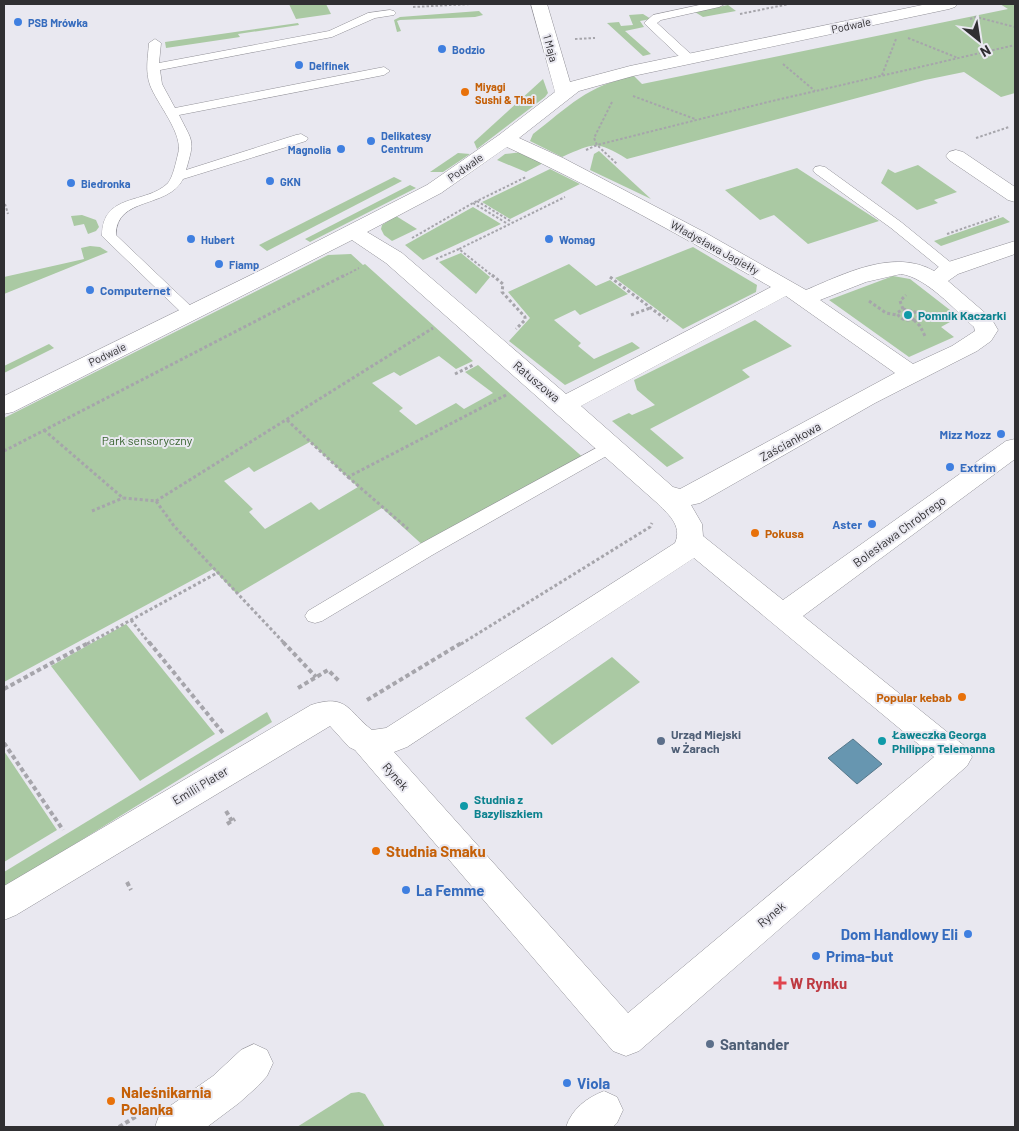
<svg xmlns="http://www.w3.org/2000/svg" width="1019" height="1131" font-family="Barlow,sans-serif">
<rect width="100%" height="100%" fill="#e9e8f0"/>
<g fill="#aac9a3" fill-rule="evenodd">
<polygon points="289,4 326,4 331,14 296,19"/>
<path d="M1000,4H1015V93L1001,97L964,72L925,80L627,159C595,140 595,143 562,157L530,141L533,134C568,107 588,85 634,76L642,84L1008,9Z"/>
<polygon points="728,5 736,11 703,17 695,12"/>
<polygon points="479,11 483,15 475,17 400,20 397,21 401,31 397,32 394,20 400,17"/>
<polygon points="643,14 651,19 640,21 644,27 625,31 651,54 643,56 607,23 619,22 621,26 633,25 629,15"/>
<polygon points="298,23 299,25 238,34 240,37 166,48 165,42"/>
<polygon points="543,79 548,93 545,97 477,149 474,142"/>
<polygon points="599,151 651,199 590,170 594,154"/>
<polygon points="522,152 547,161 526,172 497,160 505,154"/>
<polygon points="458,153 470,154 443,172 430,172"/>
<polygon points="918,165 957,192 934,200 938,203 917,210 881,183 888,169 895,173"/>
<polygon points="797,168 879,221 808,244 774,215 760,220 725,190"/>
<polygon points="550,169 580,184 510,219 482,202"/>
<polygon points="394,177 402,181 267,251 259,245"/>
<polygon points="410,185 416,188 310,242 305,239"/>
<polygon points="473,207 501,224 423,260 405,245"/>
<polygon points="82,215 96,220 99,227 96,231 88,234 84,224 74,226 71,216"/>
<polygon points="396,216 417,229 392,241 384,235 381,229 382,225"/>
<polygon points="1003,217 1010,222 941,246 934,241"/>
<polygon points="90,246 100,247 108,252 4,294 4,277 84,259 81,248"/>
<polygon points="693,247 757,285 756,292 683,329 615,278"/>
<polygon points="461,253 490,277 476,294 439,262"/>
<path d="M351,254L363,265L365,264L473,361L456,369L439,356L400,376L394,372L372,383L403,408L399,411L416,425L456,403L464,409L493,393L465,372L478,365L586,460L427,549L382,508L237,594L213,569L4,682V418L328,255ZM310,442L358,487L319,510L311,502L265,529L249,512L253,509L224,481L249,467L254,472Z"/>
<polygon points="569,264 596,286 610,280 628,294 580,315 575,310 554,320 581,343 578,346 594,359 632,342 640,348 565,385 509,341 530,318 508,292"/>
<polygon points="893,276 910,279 959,317 941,327 954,337 909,357 829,300"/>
<polygon points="755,320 792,346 742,370 750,377 650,429 684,458 667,467 612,421 629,413 632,415 655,405 637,390 634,380"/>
<polygon points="49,344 54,348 4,373 4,366"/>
<polygon points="126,624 215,734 140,781 51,666"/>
<polygon points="612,657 640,682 552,745 525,718"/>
<polygon points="267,712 272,722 4,888 4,872"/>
<polygon points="4,751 57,830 4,862"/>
<polygon points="359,1092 365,1094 385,1127 297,1127 351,1093"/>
</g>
<polygon fill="#6796b0" stroke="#56778a" points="853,739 882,764 857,784 828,758"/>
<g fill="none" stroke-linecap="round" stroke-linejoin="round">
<g stroke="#919097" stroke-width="1">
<g id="lane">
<polygon points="704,4 725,4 719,7 661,20 657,23 693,56 695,59 693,62 685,62 644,23 653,15"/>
<path d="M390,10L394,11L396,13L394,15L375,18L332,37L160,70L162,84L175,108L384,67L390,71L384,75L179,115C193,143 195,139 186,170L296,135L301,134L308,138L306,141L183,179C168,209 116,196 116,235L198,313L195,316H185L102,236C102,192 146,205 168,183C173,177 176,162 178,154C184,134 157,104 150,85C145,71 148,57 149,43L155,39L161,43L159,63L329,31L368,13Z"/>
<polygon points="820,166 825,167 901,222 955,266 957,269 955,272 945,272 891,228 815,173 813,170 815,167"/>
<polygon points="611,440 617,442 620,446 617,450 434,554 322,621 315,623 308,621 305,616 308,611 420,544"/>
</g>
</g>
<g stroke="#919097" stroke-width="1">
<g id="street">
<path d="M531,4H547L570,82L630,66L927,4H957L955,7L949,9L633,76L579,91L519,138L563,158L704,232L806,290C844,274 894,248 934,271L942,264L1015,241V254L958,274L948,281L991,318L998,330L991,341L977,351L875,403L700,503L691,505L702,524L703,536L783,600L1006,441L1015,439V459L803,616L967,748L972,757L967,766L639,1051L626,1056L613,1051L355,750L349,747L330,726L16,915L4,920V886L311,705C348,693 348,712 372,730L386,728L675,543C683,525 667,513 656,502L386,263L352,240L13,412L4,414V396L265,268L427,185L499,135L555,92ZM507,147C598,189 684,238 771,287L566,394L402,253L367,232L441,193ZM901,274C926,277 955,310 974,327L975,331L952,346L913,364L820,300L866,282ZM786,296L895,373L680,489L673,487L581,406ZM694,558L934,757L628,1013L394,752L407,747Z"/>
<polygon points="956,150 963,152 1015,187 1015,202 1008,200 949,160 946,156 949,152"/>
<polygon points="254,1044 267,1050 273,1063 267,1076 258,1086 239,1103 207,1127 155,1127 160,1113 213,1076 241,1050"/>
<path d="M604,1091L617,1097L623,1110L617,1123L613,1127H566C572,1109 586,1098 604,1091Z"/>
</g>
</g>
<g stroke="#a6a5ab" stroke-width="2" stroke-dasharray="2.5 2" stroke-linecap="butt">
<polyline points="413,7 470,4"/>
<polyline points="740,14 789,4"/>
<polyline points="970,19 976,17 1015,27"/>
<polyline points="908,38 958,58"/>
<polyline points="575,39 595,38"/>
<polyline points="783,64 815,91"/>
<polyline points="882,75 896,39"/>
<polyline points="633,96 695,119"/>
<polyline points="612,102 594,138 597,145 617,164"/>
<polyline points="976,138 1009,127"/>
<polyline points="586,150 597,145 768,102 1015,45"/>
<polyline points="477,201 512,222"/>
<polyline points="473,203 508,224"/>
<polyline points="5,204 8,214"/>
<polyline points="947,234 999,216"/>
<polyline points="412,238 473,203 526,177"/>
<polyline points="436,259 459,249"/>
<polyline points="342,277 359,268"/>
<polyline points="494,277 459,249 565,197"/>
</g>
<g stroke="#a6a5ab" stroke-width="3" stroke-dasharray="3 2.5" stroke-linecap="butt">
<polyline points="492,275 503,284 502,292 525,317 525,320 516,329"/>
<polyline points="610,277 668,321"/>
<polyline points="869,301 886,313 897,315"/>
<path d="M903,309L915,312L918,316L916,319C908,321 901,321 897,313Z"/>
<polyline points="903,309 900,301 906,295"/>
<polyline points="631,315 650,308"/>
<polyline points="917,315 932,316"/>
<polyline points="914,320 920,326 926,338"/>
<polyline points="455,374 473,365"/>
<polyline points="287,420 348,477 506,395"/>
<polyline points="44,430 123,498 156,501 174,526 285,644"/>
<polyline points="4,451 345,275"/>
<polyline points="348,477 408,529"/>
<polyline points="156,501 433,328"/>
<polyline points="92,511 123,498"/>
<polyline points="131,620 150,644"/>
<polyline points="87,644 217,573"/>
<polyline points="461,644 650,527 652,523"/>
</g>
<g stroke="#a6a5ab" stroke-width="4" stroke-dasharray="4.5 3" stroke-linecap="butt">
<polyline points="149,642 223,733"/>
<polyline points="283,642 316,677"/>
<polyline points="298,688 328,670 340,682"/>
<polyline points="4,689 90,642"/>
<polyline points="367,700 463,642"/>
<polyline points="4,743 63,830"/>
<polyline points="226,811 232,821"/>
<polyline points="227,824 235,819"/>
<polyline points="127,882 131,890"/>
<polyline points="119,1127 140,1114"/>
</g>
<use href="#lane" fill="#fff" fill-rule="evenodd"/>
<use href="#street" fill="#fff" fill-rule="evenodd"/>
</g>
<g fill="#3f7fe0" stroke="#e9e8f0" stroke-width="2">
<circle cx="18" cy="22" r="5"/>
<circle cx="442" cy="49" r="5"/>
<circle cx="299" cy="65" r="5"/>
<circle cx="371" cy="141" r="5"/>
<circle cx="341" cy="149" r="5"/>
<circle cx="270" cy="181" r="5"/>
<circle cx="71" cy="183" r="5"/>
<circle cx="191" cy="239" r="5"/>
<circle cx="549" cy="239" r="5"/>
<circle cx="219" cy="264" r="5"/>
<circle cx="90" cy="290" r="5"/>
<circle cx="1001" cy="434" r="5"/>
<circle cx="950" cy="467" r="5"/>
<circle cx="872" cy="524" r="5"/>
<circle cx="406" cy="890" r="5"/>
<circle cx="968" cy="934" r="5"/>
<circle cx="816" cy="956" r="5"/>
<circle cx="567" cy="1083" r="5"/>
</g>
<g fill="#e8710a" stroke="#e9e8f0" stroke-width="2">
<circle cx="465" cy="92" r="5"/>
<circle cx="755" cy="533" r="5"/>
<circle cx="962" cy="697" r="5"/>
<circle cx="376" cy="851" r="5"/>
<circle cx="111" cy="1101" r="5"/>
</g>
<g fill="#0f9aa8" stroke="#e9e8f0" stroke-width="2">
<circle cx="908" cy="315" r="5"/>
<circle cx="882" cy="741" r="5"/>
<circle cx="464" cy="806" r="5"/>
</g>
<g fill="#5c6f8a" stroke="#e9e8f0" stroke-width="2">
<circle cx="661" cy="741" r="5"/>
<circle cx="710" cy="1044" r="5"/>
</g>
<path fill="#e0444e" stroke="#e9e8f0" stroke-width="2" d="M777.5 975.5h5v5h5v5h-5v5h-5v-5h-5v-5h5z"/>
<g text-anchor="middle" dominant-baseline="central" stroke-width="4" stroke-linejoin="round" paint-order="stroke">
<g font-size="11" font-weight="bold" fill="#366cbe" stroke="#e9e8f0" text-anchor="start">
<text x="28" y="22">PSB Mrówka</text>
<text x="452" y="49">Bodzio</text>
<text x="309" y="65">Delfinek</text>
<text x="381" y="135">Delikatesy<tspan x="381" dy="13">Centrum</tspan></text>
<text x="331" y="149" text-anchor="end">Magnolia</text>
<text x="280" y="181">GKN</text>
<text x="81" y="183">Biedronka</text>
<text x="201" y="239">Hubert</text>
<text x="559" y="239">Womag</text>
<text x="229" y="264">Fiamp</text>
</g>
<g font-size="11" fill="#302f32" stroke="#e9e8f0">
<text transform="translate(851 25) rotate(-12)">Podwale</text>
<text transform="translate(551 48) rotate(75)">1 Maja</text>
<text transform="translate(465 167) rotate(-35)">Podwale</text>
<text transform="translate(715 247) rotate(29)">Władysława Jagiełły</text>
<text transform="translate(107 354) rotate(-26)">Podwale</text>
</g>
<g font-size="11" font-weight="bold" fill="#c56008" stroke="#e9e8f0" text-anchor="start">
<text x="475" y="86">Miyagi<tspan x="475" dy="13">Sushi &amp; Thai</tspan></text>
</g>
<g font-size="12" font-weight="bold" fill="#366cbe" stroke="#e9e8f0" text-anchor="start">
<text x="100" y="290">Computernet</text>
<text x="991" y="434" text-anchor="end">Mizz Mozz</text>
<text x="960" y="467">Extrim</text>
<text x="862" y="524" text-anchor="end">Aster</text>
</g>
<g font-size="12" font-weight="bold" fill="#0d838f" stroke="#e9e8f0" text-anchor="start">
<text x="918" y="315">Pomnik Kaczarki</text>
<text x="892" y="734">Ławeczka Georga<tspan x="892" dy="14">Philippa Telemanna</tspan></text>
<text x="474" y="799">Studnia z<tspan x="474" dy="14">Bazyliszkiem</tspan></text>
</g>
<g font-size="12" fill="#302f32" stroke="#e9e8f0">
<text transform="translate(537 381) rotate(40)">Ratuszowa</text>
<text transform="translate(790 441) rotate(-29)">Zaściankowa</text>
<text transform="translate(899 531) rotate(-36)">Bolesława Chrobrego</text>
<text transform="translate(396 776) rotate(49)">Rynek</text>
<text transform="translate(200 785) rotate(-31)">Emilii Plater</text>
<text transform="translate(771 914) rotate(-40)">Rynek</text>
</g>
<g font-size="12" fill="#37622e" stroke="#e9e8f0">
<text x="147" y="440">Park sensoryczny</text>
</g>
<g font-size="12" font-weight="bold" fill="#c56008" stroke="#e9e8f0" text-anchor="start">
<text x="765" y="533">Pokusa</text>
<text x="952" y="697" text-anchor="end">Popular kebab</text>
</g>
<g font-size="12" font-weight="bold" fill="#4e5e75" stroke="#e9e8f0" text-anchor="start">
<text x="671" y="734">Urząd Miejski<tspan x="671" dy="14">w Żarach</tspan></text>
</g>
<g font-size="15" font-weight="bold" fill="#c56008" stroke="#e9e8f0" text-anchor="start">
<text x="386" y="851">Studnia Smaku</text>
<text x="121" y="1092">Naleśnikarnia<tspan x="121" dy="17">Polanka</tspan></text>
</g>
<g font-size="15" font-weight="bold" fill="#366cbe" stroke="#e9e8f0" text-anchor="start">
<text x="416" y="890">La Femme</text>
<text x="958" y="934" text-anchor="end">Dom Handlowy Eli</text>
<text x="826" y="956">Prima-but</text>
<text x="577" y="1083">Viola</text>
</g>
<g font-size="15" font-weight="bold" fill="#be3a42" stroke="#e9e8f0" text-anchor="start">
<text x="790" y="983">W Rynku</text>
</g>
<g font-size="15" font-weight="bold" fill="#4e5e75" stroke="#e9e8f0" text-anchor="start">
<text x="720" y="1044">Santander</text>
</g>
</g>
<rect width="1019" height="1131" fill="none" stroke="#302f32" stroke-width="10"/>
<g transform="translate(979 40) rotate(150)" stroke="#e9e8f0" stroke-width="4" paint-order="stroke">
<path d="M0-4L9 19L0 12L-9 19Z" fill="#302f32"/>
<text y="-8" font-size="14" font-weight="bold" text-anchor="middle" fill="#302f32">N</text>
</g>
</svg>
